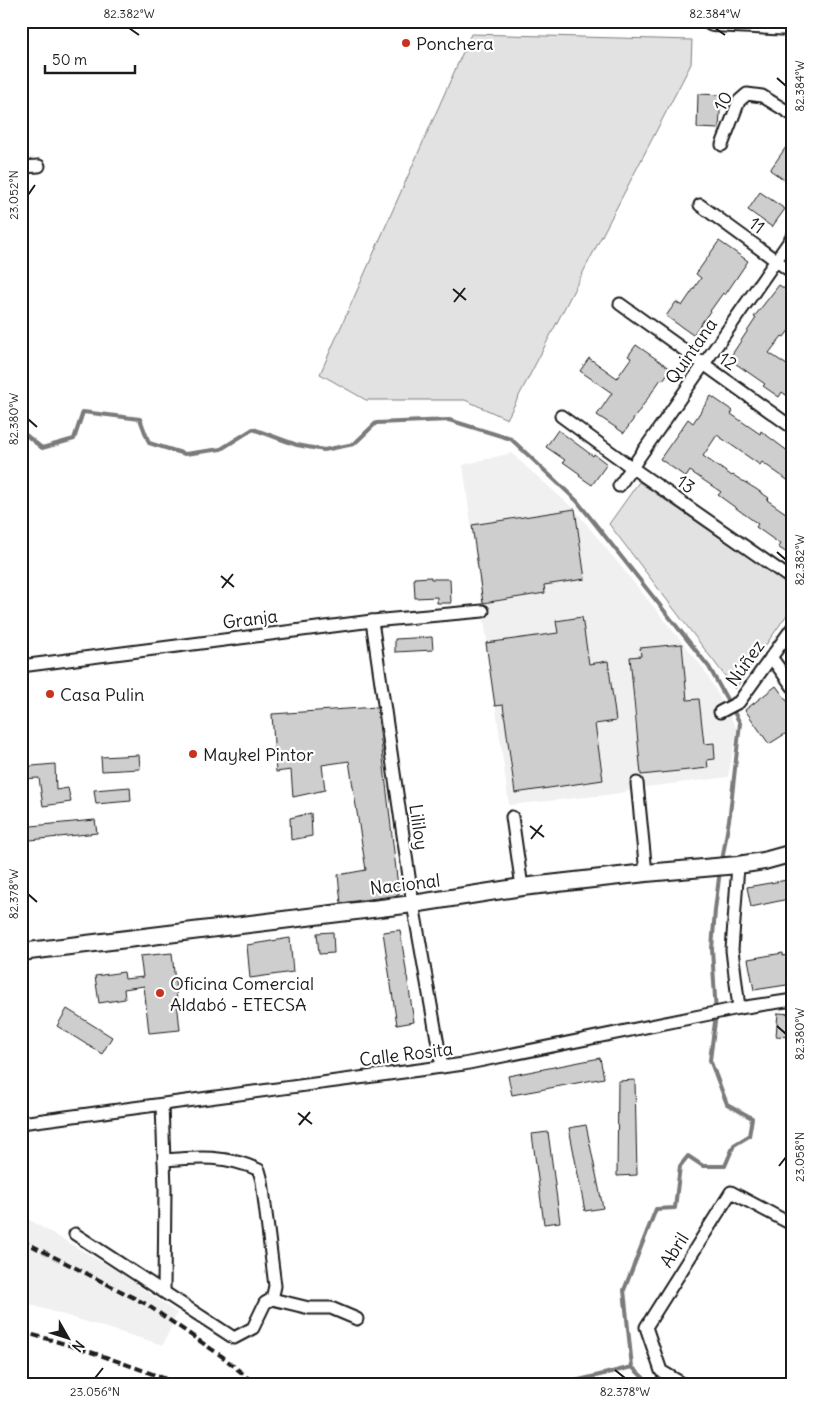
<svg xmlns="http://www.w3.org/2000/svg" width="814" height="1405" font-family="Delius,sans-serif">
<rect width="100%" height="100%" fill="#fff"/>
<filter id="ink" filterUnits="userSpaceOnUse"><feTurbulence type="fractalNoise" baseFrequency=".02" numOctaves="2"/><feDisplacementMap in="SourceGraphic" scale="10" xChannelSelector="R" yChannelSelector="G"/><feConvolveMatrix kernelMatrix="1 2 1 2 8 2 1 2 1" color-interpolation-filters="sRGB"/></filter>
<g filter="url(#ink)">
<g fill="#f0f0f0">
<polygon points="511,453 575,510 704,669 737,729 728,777 646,787 615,794 509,805 463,465"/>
<polygon points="21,1215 122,1274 177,1313 163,1345 21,1302"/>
</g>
<g fill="#e2e2e2" stroke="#7f7f7f">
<polygon points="471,34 692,40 691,64 507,419 465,400 366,400 320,374"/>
<polygon points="639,482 793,588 793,606 735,689 609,524"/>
</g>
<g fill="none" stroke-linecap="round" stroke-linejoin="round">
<g stroke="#7a7a7a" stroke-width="4">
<polyline points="21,435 26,435 42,448 74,439 83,412 140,419 149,443 185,454 221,449 253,429 297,445 324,450 354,444 376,423 449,420 511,439 577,501 709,667 740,723 730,814 722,861"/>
<polyline points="507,1384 513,1381 552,1384"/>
<polyline points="563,1384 632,1367"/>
<polyline points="650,1384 632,1367 624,1290 656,1209 675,1208 680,1166 688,1156 703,1166 725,1166 734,1145 749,1136 752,1118 727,1104 710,1060 716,1014 712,949 715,910 720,870"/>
</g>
</g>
<g fill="#cecece" stroke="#1c1c1c">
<polygon points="698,94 721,95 719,129 697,128"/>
<polygon points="793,137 793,186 770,170"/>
<polygon points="760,192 785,209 772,227 748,210"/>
<polygon points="719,241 748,261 725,295 723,293 693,335 666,316 676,302 682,306 701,278 696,274"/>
<polygon points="779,285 793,294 793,325 784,337 782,336 769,353 793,369 793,400 782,392 779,397 763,386 765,384 729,359 756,318 754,317"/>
<polygon points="636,345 671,369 663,380 661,379 624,433 597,415 612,393 580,371 589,358 617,378 631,358 628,356"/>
<polygon points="711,396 733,411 731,414 760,434 761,431 793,455 793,484 762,462 760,465 717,435 703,456 732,476 733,475 756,489 769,498 767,500 793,518 793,557 778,547 780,544 756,527 758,524 718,495 721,492 690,471 686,477 660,459 688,419 693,423"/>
<polygon points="558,430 593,456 594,454 607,464 592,485 579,476 580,474 563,462 565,460 546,447"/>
<polygon points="575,509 585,579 544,585 545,593 483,603 472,525"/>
<polygon points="431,577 431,579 450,579 451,603 437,603 437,597 415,598 414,578"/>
<polygon points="582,617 589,664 608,661 616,721 595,724 603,780 515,793 503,705 495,706 486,643 558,633 556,621"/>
<polygon points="432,637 433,650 395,652 395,639"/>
<polygon points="682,644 687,700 699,699 704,744 714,743 715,759 707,760 708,768 641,775 630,657 641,656 640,648"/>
<polygon points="776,686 793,709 793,729 769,744 745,710"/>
<polygon points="377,707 399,895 341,903 338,875 366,870 349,761 322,765 325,790 293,797 291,770 276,772 272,714"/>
<polygon points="139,755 140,769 102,771 101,757"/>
<polygon points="55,764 56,790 68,788 71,802 43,806 39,778 21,779 21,767"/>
<polygon points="130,787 131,801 96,804 94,790"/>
<polygon points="311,813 312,836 291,840 290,818"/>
<polygon points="95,820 97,833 21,841 21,827"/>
<polygon points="793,879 793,898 751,907 747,887"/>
<polygon points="400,930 414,1022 397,1025 383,932"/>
<polygon points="333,932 334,953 319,954 317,933"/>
<polygon points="290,938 293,972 250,978 247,945"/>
<polygon points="172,953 180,1030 149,1033 144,986 124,989 125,999 99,1003 95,976 124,972 125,979 143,977 140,956"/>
<polygon points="783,953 783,956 793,954 793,984 754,990 748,959"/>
<polygon points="67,1009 112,1037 102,1054 57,1026"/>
<polygon points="778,1013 792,1014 790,1037 776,1036"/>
<polygon points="600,1058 604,1078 512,1095 508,1076"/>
<polygon points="635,1080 637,1175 617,1176 618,1081"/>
<polygon points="586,1125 603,1208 585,1211 569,1128"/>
<polygon points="548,1132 560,1222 544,1224 532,1134"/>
</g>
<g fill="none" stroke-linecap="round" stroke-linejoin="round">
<g stroke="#1c1c1c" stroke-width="15">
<g id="street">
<polyline points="722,145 739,101 747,94 762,96 793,115"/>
<polyline points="21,167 39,166"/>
<polyline points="700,205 793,273"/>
<polyline points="620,304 793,428"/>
<polyline points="561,416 631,467 793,580"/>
<polyline points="619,486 793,236"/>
<polyline points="372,621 413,904 442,1067"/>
<polyline points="771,657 793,687"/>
<polyline points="21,666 372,621 483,611"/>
<polyline points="720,712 739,702 793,627"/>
<polyline points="637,783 646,873"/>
<polyline points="512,817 522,887"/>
<polyline points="738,865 732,950 739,1008"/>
<polyline points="162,1105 165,1189 164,1291"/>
<polyline points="21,1123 464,1064 739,1008 793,1000"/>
<path d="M75,1234L234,1338L253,1328L265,1303L272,1299L275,1286L262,1181L259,1170C227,1155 198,1157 164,1160"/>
<polyline points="272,1299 309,1308 331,1308 357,1319"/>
<polyline points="683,1384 661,1371 646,1327 731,1192 793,1225"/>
</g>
</g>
<g stroke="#1c1c1c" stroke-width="20">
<polyline id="secondary" points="21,952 413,904 522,887 646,873 738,865 764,861 793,853"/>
</g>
<g stroke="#1c1c1c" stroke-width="24">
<polyline id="highway" points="713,21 793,25"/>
</g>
<use href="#street" stroke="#fff" stroke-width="11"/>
<use href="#secondary" stroke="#fff" stroke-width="16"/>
<use href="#highway" stroke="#fff" stroke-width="20"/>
<g stroke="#1c1c1c" stroke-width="4" stroke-dasharray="8 4" stroke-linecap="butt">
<polyline points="21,1240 146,1304 223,1357 255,1384"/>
<path d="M21,1332C75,1345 127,1364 179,1384"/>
</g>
</g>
</g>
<path fill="none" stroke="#1c1c1c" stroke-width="2" d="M129,28L139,35M715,28L725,35M777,78L786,86M28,195L35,185M453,289L466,300M454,302L465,288M28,419L37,427M777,552L786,560M221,576L234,587M222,588L233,574M530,826L544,837M531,839L542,825M28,894L37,902M777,1026L786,1034M298,1113L312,1124M299,1125L310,1112M779,1166L786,1157M615,1370L625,1378M95,1378L103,1368"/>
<g fill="#c8321e" stroke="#fff" stroke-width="2">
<circle cx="406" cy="43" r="5"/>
<circle cx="50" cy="694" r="5"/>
<circle cx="193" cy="754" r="5"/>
<circle cx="160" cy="993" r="5"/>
</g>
<g text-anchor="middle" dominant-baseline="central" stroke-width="4.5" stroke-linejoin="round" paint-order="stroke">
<g font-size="18" fill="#1c1c1c" stroke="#fff" text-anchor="start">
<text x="416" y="43">Ponchera</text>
<text x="60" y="694">Casa Pulin</text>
<text x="203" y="754">Maykel Pintor</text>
<text x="170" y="983">Oficina Comercial<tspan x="170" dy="21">Aldabó - ETECSA</tspan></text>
</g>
<g font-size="18" fill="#1c1c1c" stroke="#fff">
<text transform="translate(723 101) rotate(-61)">10</text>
<text transform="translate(757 225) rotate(37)">11</text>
<text transform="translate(691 351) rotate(-55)">Quintana</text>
<text transform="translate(728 361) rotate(35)">12</text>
<text transform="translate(686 484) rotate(35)">13</text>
<text transform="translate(250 619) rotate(-7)">Granja</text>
<text transform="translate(745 663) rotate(-55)">Núñez</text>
<text transform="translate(419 827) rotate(82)">Lililoy</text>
<text transform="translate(405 884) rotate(-7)">Nacional</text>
<text transform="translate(406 1054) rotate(-7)">Calle Rosita</text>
<text transform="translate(674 1250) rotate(-58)">Abril</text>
</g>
</g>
<rect width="814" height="1405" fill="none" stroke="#fff" stroke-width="55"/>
<g transform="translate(68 1338) rotate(129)" stroke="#ffffff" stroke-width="4" paint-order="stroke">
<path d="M0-4L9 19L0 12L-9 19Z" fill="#1c1c1c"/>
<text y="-8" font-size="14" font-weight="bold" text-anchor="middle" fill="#1c1c1c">N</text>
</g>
<path d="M45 65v8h90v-8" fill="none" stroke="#1c1c1c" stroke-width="2.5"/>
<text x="52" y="65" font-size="15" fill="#1c1c1c" stroke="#ffffff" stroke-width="4" paint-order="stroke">50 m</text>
<rect x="28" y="28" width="758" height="1350" fill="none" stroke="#1c1c1c" stroke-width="2"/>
<g font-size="12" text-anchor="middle" fill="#1c1c1c">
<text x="129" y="18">82.382°W</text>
<text x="715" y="18">82.384°W</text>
<text transform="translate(800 86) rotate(-90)" y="4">82.384°W</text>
<text transform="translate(14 195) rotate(-90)" y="4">23.052°N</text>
<text transform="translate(14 419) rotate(-90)" y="4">82.380°W</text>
<text transform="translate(800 560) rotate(-90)" y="4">82.382°W</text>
<text transform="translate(14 894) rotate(-90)" y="4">82.378°W</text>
<text transform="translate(800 1034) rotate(-90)" y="4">82.380°W</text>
<text transform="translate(800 1157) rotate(-90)" y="4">23.058°N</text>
<text x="95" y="1396">23.056°N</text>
<text x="625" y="1396">82.378°W</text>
</g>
</svg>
